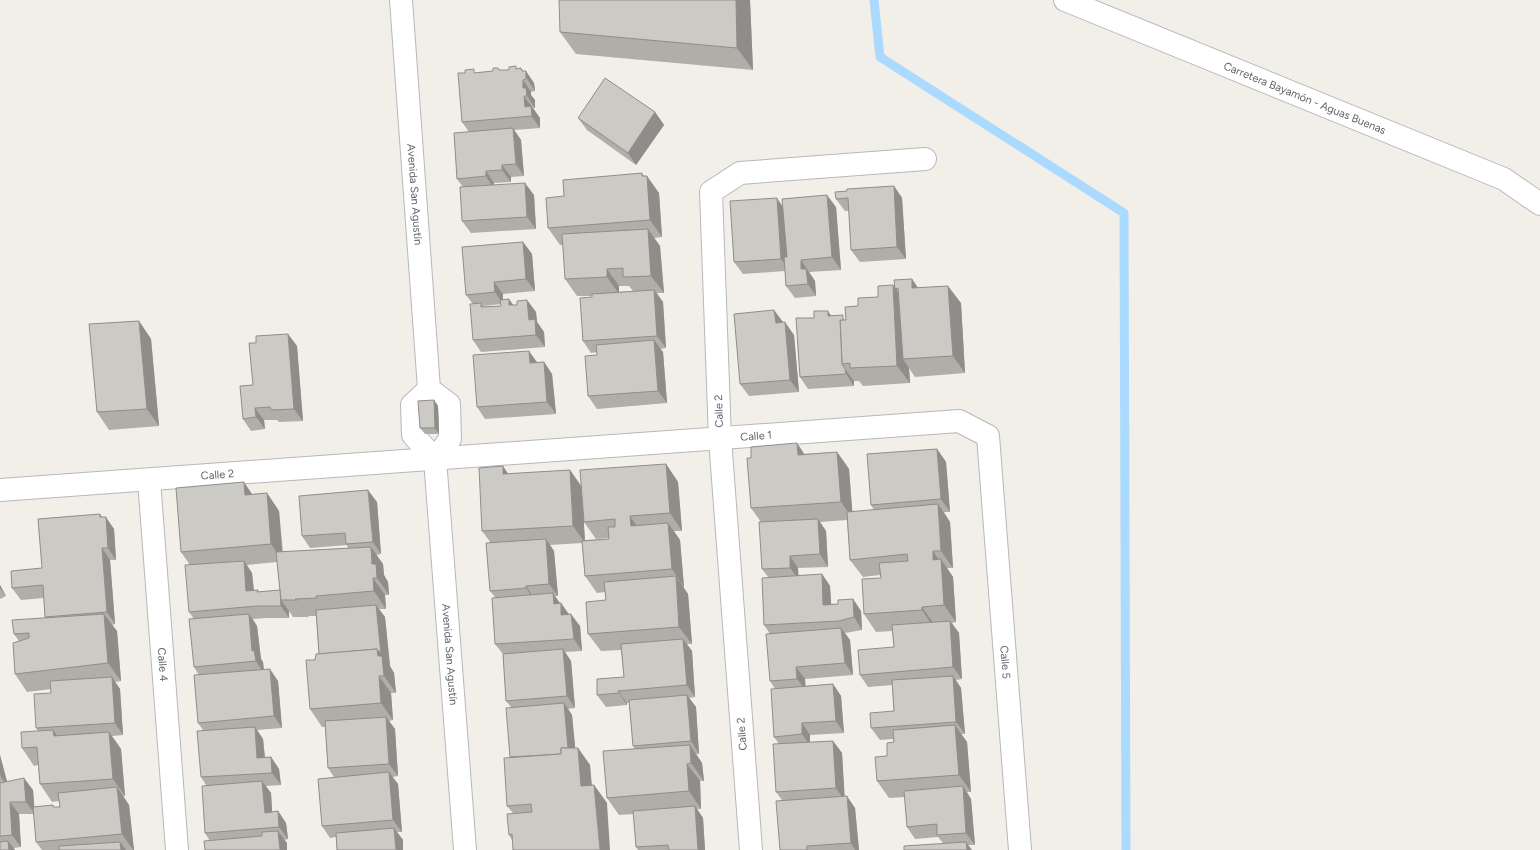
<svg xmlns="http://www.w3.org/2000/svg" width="1540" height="850" font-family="Figtree,sans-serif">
<rect width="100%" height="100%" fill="#f1efe8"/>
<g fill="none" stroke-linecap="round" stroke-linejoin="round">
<polyline stroke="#aadaff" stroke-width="9" points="874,0 880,57 1124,213 1126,850"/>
<g stroke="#b5b8bc" stroke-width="24">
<g id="minor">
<path id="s1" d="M401,0L429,389L449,404L450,439L435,459"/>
<path id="s2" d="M1065,0L1504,179L1540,204"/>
<path id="s3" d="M429,389L412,405L413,435L435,459L465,850"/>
<path id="s4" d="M149,480L177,850"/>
<path id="s5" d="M0,490L959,421L988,436L1020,850"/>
<polyline points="751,850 720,439 711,192 740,173 925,159"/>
</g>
</g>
<use href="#minor" stroke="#fff" stroke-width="22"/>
</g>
<g fill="#afaea9" fill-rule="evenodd">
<polygon points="750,0 753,70 576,54 560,32"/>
<polygon points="518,69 523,71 534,83 535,91 531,92 531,95 535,100 535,108 533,108 540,118 540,128 514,130 521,140 524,176 511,177 511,182 494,183 494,185 534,195 536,229 471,233 462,221 463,187 457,179 469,132 462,122 476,73"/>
<polygon points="655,112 664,125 636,165 587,130 578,118"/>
<path d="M644,176L659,193L662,237L654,238L660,246L664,293H657L663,302L666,348L660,349L663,352L667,403L597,409L588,396L597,355V352L591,353L583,341L592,296H577L565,279L563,245H560L548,228L564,196ZM619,286H629L633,291L619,292Z"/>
<polygon points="894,186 902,198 906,259 860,262 851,250 849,211 845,211 836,199"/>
<polygon points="782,206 836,207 841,270 809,272 815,281 816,296 795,298 786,286 785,271 743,274 734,262"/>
<path d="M523,242L532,254L535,291L503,294V299H509L513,305H517L527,300L536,312L537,322L544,332L545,347L481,352L473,340V304L466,295ZM501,304V306L484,307L483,306Z"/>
<polygon points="912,279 918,288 961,303 965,373 915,377 909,368 910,383 863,386 859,381 854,381 854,386 808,389 800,377 814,318 832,316 846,320 858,306 878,297 893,285 895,288"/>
<polygon points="139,321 151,339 159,426 109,430 97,412"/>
<polygon points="783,323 794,335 799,392 749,396 740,384"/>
<polygon points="288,334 297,346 303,421 279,422 277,420 264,420 265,429 251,431 243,419 253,385 256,343"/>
<polygon points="529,351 537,362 544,362 552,374 556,414 485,419 477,407"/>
<polygon points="434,400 438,406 439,434 425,434 420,428"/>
<polygon points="937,449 946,462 950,512 944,512 950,522 953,568 947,568 953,577 956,622 952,623 959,633 962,679 956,680 961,688 965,734 961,734 967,742 971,792 967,792 971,799 975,845 969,845 943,843 938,837 915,839 907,827 905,797 889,798 877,781 894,742 893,739 880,740 871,728 894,711 892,685 868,687 860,675 894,647 892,631 876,632 864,614 881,578 880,575 863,577 850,560 847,520 820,522 826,531 828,567 798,568 798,576 822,574 830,586 831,604 838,604 853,599 861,611 862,630 845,633 850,640 853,675 805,679 805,686 833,684 841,696 844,733 810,735 810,742 833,741 842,753 844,796 855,808 859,850 780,850 782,800 776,792 779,744 774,737 775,689 770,681 770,634 764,625 768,577 762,569 761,522 751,508 804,454 837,452 849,469 852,512 874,510 871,505"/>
<path d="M666,464L678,482L682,531H674L680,540L684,587H683L688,594L692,644H687L692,651L695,697L689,698L696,707L699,754H696L702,763L704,781H700L701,809H697L703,818L705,850H638L636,847L634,814L619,815L607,798L635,749L633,746L629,703H627V705L606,707L597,695L624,677L621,650L601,651L588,634L606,600L605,592L597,593L585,576L582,543L550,545L554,551L558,596H555L560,603H561L569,614L580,626L582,651L565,652L571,661L575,708L568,709L572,715L575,748H578L590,765L592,786L594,785L607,803L512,840L509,835L513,813L507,806L510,758V757L511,707L506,701L503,654L495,644V597L490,591L491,543L482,531L508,474L570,470L581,487ZM583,516L584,522L596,539L609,538V539L585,540Z"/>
<path d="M267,493L279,511L283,552L348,548L347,545L310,548L302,536L377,502L381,554L376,555L383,564L384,575L388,582L389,595H385L386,609H379L385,617L390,666L394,673L396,693H391L393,720L389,721L395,729L398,776L392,777L398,784L402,832H397L403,840V850H337L336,837L330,838L322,826L334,777L328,768L325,727H322L310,709L315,660L319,654L316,616H308L309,617H293L289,611V618H266L253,619L257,626L261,659L263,662L264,669L278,681L282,728L257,730L263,739L265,757H271L279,769L281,785L266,786L271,793L272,812L278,811L286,823L288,839L284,840L287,843L210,841L205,833L206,785L201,777L203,730L198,723L199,675L194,667V619L189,612L190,565L181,552L252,495ZM277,562L280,591L259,592L258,590H254L252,573L247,565Z"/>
<polygon points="102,517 114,529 116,560 110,560 115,624 112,625 117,631 121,681 115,682 120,689 123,735 112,736 121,749 125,796 123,796 129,805 134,850 42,850 36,842 34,814 19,814 21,847 13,848 15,850 0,850 0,755 7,782 33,790 34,807 53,805 54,807 60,807 59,801 52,802 40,784 38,765 34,766 22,748 38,731 36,728 51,693 51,689 27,692 15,674 19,641 14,634 46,618 45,617 44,598 21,600 12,588 42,568"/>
<polygon points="0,585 6,596 0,599"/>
</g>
<g fill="#8f8d8a">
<polygon points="736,0 750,0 753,70 737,48"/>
<polygon points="521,68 526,75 526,71 534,83 535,91 522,71"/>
<polygon points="523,80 531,92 531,95 535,100 535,108 527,96 523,88"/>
<polygon points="524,96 540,118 540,128 525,107"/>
<polygon points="655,112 664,125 636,165 628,153"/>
<polygon points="513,128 521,140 524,176 516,164"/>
<polygon points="502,165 511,177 511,182 502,170"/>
<polygon points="486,171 494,183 494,189 486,176"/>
<polygon points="642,173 647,181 647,176 659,193 662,237 650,220"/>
<polygon points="525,183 534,195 536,229 527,217"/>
<polygon points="894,186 902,198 906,259 897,247"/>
<polygon points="827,195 836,207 841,270 832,257"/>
<polygon points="777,198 785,210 790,271 781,259"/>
<polygon points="648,229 660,246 664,293 651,276"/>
<polygon points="523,242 532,254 535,291 526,279"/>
<polygon points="801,260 815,281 816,296 808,284 801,269"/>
<polygon points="607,269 619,286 619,294 607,277"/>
<polygon points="912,279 924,297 912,288"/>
<polygon points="494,282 503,294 503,304 495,292"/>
<polygon points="893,285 905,302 903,359 909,368 910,383 897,366"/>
<polygon points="948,286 961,303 965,373 953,356"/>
<polygon points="654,290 663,302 666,348 657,336"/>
<polygon points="509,299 517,311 509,305"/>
<polygon points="527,300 536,312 537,322 544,332 545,347 536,335 529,320"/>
<polygon points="774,310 783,322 776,323"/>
<polygon points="828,311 836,323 828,316"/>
<polygon points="139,321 151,339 159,426 147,409"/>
<polygon points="785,322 794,335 799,392 790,380"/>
<polygon points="288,334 297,346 303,421 294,409"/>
<polygon points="654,340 663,352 667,403 658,391"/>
<polygon points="529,351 537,363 530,363"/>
<polygon points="544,362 552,374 556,414 547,402"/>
<polygon points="845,369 854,381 854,386 846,374"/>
<polygon points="434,400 438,406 439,434 435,428"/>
<polygon points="255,408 264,420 265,429 256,417"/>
<polygon points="797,443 809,461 798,455"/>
<polygon points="937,449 946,462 950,512 941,499"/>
<polygon points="837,452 849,469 853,519 841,502"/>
<polygon points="666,464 678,482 682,531 670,513"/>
<polygon points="503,466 515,484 503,474"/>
<polygon points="570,470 582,487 585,543 573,526"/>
<polygon points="244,482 256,500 245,495"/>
<polygon points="368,490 377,502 381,554 373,542"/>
<polygon points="267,493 279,511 283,562 271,544"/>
<polygon points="938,504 950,522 953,568 941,551"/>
<polygon points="100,514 106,523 106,517 114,529 116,560 108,548 100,517"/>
<polygon points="630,516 642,534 631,526"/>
<polygon points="818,519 826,531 828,567 820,554"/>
<polygon points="668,523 680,540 684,587 672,569"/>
<polygon points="546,539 554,551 558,596 549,584"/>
<polygon points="371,547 383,564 384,575 388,582 389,595 377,578 372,564"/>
<polygon points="102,548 110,560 115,624 107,612"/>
<polygon points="933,551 941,563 941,559 953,577 956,622 944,605 933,560"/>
<polygon points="790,556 798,568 799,580 790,568"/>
<polygon points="244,561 252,573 255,603 246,591"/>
<polygon points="822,574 830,586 832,617 823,605"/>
<polygon points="676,576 688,594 692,644 679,627"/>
<polygon points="373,578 385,595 386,609 374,591"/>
<polygon points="0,585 6,596 0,588"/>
<polygon points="526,586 534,598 534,600 526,588"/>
<polygon points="280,590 281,600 289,611 289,618 281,606"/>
<polygon points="553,593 561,605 561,603 569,615 570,627 554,604"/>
<polygon points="853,599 861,611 862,630 854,617"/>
<polygon points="376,605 385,617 390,666 394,673 396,693 384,676 378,656"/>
<polygon points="922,607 934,624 934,628 922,610"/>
<polygon points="104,614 117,631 121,681 108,663"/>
<polygon points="249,614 257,626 261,659 263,662 264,674 256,661 252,651"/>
<polygon points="571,614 580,626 582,651 574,639"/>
<polygon points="950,621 959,633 962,679 953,667"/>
<polygon points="841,628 850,640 853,675 845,663"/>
<polygon points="683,639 692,651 695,697 687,685"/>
<polygon points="563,649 571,661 575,708 567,696"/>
<polygon points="796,667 805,679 806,691 797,679"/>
<polygon points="270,669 278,681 282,728 274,716"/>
<polygon points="379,676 391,693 393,720 381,703"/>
<polygon points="953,676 961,688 965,734 956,722"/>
<polygon points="112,677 120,689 123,735 115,723"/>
<polygon points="833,684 841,696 844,733 836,721"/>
<polygon points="618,691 627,703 627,705 619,693"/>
<polygon points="687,695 696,707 699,754 691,741"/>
<polygon points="564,703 572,715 577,766 568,754"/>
<polygon points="386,717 395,729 398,776 389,764"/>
<polygon points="802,723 810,735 810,746 802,734"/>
<polygon points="955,725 967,742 971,792 959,775"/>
<polygon points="255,727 263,739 266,770 257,758"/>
<polygon points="53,730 65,747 54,736"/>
<polygon points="109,732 121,749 125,796 113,779"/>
<polygon points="833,741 842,753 845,801 836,788"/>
<polygon points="690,745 702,763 704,781 691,763"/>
<polygon points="578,748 590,765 593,804 581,786"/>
<polygon points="0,755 9,789 1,777 0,774"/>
<polygon points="271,757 279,769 281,785 272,773"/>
<polygon points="687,764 700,781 701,809 689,791"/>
<polygon points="389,772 398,784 402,832 393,820"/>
<polygon points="24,778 33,790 35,814 26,802"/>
<polygon points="262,781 271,793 273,825 265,813"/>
<polygon points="594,785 607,803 610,850 600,850"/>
<polygon points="963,786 971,799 975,845 966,833"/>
<polygon points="117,787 129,805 134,850 133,850 122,834"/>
<polygon points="847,796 855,808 859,850 855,850 851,843"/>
<polygon points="10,802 19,814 21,847 12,835"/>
<polygon points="695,806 703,818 705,850 698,850"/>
<polygon points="278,811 286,823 288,839 279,827"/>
<polygon points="394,828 403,840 403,850 396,850"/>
<polygon points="278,831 287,843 287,850 280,850"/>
<polygon points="8,841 15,850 9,850"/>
<polygon points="120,842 126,850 121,850"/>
<polygon points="966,842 972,850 967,850"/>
</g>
<g fill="#cccac5" stroke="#8f8d8a">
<polygon points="559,0 736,0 737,48 560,32"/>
<polygon points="516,66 516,69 521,68 522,71 526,71 526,79 523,80 523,88 526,88 527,96 524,96 525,107 531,106 532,116 462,122 458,73 465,73 465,70 474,69 474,73 493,71 493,68 498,68 499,70 509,70 509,67"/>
<polygon points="605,78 655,112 628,153 578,118"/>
<polygon points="513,128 516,164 502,165 502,170 486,171 486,176 457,179 454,133"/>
<polygon points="642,173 642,176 647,176 650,220 548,228 546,198 564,196 563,180"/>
<polygon points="525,183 527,217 462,221 460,187"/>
<polygon points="894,186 897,247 851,250 848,198 836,199 835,192 847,191 847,189"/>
<polygon points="827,195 832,257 801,260 801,269 806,269 808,284 786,286 784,257 787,257 782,199"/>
<polygon points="777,198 781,259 734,262 730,201"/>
<polygon points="648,229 651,276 623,277 623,268 607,269 607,277 565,279 562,234"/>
<polygon points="523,242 526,279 494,282 495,292 466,295 462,247"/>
<polygon points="912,279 912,288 948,286 953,356 903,359 898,288 895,289 894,280"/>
<polygon points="893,285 897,366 850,368 850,363 842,364 840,320 846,320 845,307 858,306 858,298 878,297 878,286"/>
<polygon points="654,290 657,336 583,341 580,298 592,297 592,294"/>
<polygon points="509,299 509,305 517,305 517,301 527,300 529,320 535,319 536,335 473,340 470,304 481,303 481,307 501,306 500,300"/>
<polygon points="774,310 776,323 785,322 790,380 740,384 734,314"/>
<polygon points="814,311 828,311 828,316 843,315 843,320 840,320 842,364 845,369 846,374 800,377 796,318 814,318"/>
<polygon points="139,321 147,409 97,412 89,324"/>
<polygon points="288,334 294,409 271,410 270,407 255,408 256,417 243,419 240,386 253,385 249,343 256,343 256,336"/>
<polygon points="654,340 658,391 588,396 585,356 597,355 596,345"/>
<polygon points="529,351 530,363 544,362 547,402 477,407 473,355"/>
<polygon points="434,400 435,428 420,428 418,401"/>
<polygon points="797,443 798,455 837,452 841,502 751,508 747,458 751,458 751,447"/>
<polygon points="937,449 941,499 871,505 867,454"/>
<polygon points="666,464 670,513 630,516 631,526 668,523 672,569 585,576 582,541 609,539 608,527 615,527 615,519 584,522 580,470"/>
<polygon points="503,466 503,474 570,470 573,526 482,531 479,468"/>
<polygon points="244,482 245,495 267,493 271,544 181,552 176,488"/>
<polygon points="368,490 373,542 346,544 345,533 302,536 299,496"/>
<polygon points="938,504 941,551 933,551 933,560 941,559 944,605 922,607 922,610 864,614 862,579 881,578 879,563 908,561 907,554 850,560 847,512"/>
<polygon points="100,514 100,517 106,517 108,548 102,548 107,612 45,617 43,585 12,588 11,571 42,568 38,519"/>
<polygon points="818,519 820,554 790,556 790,568 762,569 759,522"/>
<polygon points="546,539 549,584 526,586 526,588 490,591 486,543"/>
<polygon points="371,547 372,564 376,564 377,578 373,578 374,591 316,596 317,598 295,599 297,600 281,600 276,552"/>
<polygon points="244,561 246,591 258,590 257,592 280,590 281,606 257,606 189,612 185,565"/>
<polygon points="822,574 823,605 838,604 838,600 853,599 854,617 839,621 764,625 762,578"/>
<polygon points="676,576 679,627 588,634 586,602 606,600 604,582"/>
<polygon points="553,593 554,604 561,603 561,615 571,614 574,639 495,644 492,598"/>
<polygon points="376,605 381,654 377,649 319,654 316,610"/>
<polygon points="104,614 108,663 15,674 13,643 29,638 29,633 14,634 12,620"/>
<polygon points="249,614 252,651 254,650 256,661 194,667 189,619"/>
<polygon points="950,621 953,667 860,675 858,650 894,647 892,625"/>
<polygon points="841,628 845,663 796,667 797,679 770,681 766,634"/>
<polygon points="683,639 687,685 618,691 619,693 597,695 597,679 624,677 621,644"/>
<polygon points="377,649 378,656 382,656 384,676 379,676 381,703 310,709 306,660 315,660 316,654"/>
<polygon points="563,649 567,696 506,701 503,654"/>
<polygon points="270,669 274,716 198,723 194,675"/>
<polygon points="953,676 956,722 871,728 870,713 894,711 892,680"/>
<polygon points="112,677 115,723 36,728 34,694 51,693 50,681"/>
<polygon points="833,684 836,721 802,723 802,734 774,737 771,689"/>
<polygon points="687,695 691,741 633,746 629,700"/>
<polygon points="564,703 568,748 561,748 561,754 510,757 506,708"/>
<polygon points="386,717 389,764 328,768 325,721"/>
<polygon points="955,725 959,775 877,781 875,757 887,756 887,743 894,742 893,730"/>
<polygon points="255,727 257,758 271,757 272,773 201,777 197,731"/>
<polygon points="53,730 54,736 109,732 113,779 40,784 37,747 22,748 21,732"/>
<polygon points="833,741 836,788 776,792 773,744"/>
<polygon points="690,745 691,763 687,764 689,791 607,798 603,751"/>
<polygon points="561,748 578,748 581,786 594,785 600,850 513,850 512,834 509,835 507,814 532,812 531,804 507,806 504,758 561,754"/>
<polygon points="389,772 393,820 322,826 318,779"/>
<polygon points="24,778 26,802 10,802 12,835 0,836 0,783"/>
<polygon points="262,781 265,813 278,811 279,827 205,833 202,786"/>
<polygon points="963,786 966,833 937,835 937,824 907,827 904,791"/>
<polygon points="117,787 122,834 36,842 33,807 53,805 53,807 60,807 58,793"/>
<polygon points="847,796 851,843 807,846 807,850 780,850 776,801"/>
<polygon points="695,806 698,850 669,850 668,845 636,847 633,811"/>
<polygon points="394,828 396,850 337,850 336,833"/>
<polygon points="278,831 280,850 205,850 204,841 262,836 262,832"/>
<polygon points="8,841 9,850 0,850 0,842"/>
<polygon points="120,842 121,850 59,850 59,846"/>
<polygon points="966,842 967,850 904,850 904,846"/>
</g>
<g text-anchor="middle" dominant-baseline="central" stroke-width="4" stroke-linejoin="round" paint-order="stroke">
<g font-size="11" fill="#5f6368" stroke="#fff">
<text stroke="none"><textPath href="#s2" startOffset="259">Carretera Bayamón - Aguas Buenas</textPath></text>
<text stroke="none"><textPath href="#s1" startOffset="195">Avenida San Agustín</textPath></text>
<text transform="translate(719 411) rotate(-92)">Calle 2</text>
<text stroke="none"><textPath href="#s5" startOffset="758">Calle 1</textPath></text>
<text stroke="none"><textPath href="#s5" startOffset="218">Calle 2</textPath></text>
<text stroke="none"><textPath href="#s3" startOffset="282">Avenida San Agustín</textPath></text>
<text stroke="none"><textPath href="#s5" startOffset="1221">Calle 5</textPath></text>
<text stroke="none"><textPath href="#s4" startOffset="185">Calle 4</textPath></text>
<text transform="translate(742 734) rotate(-94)">Calle 2</text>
</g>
</g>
</svg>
